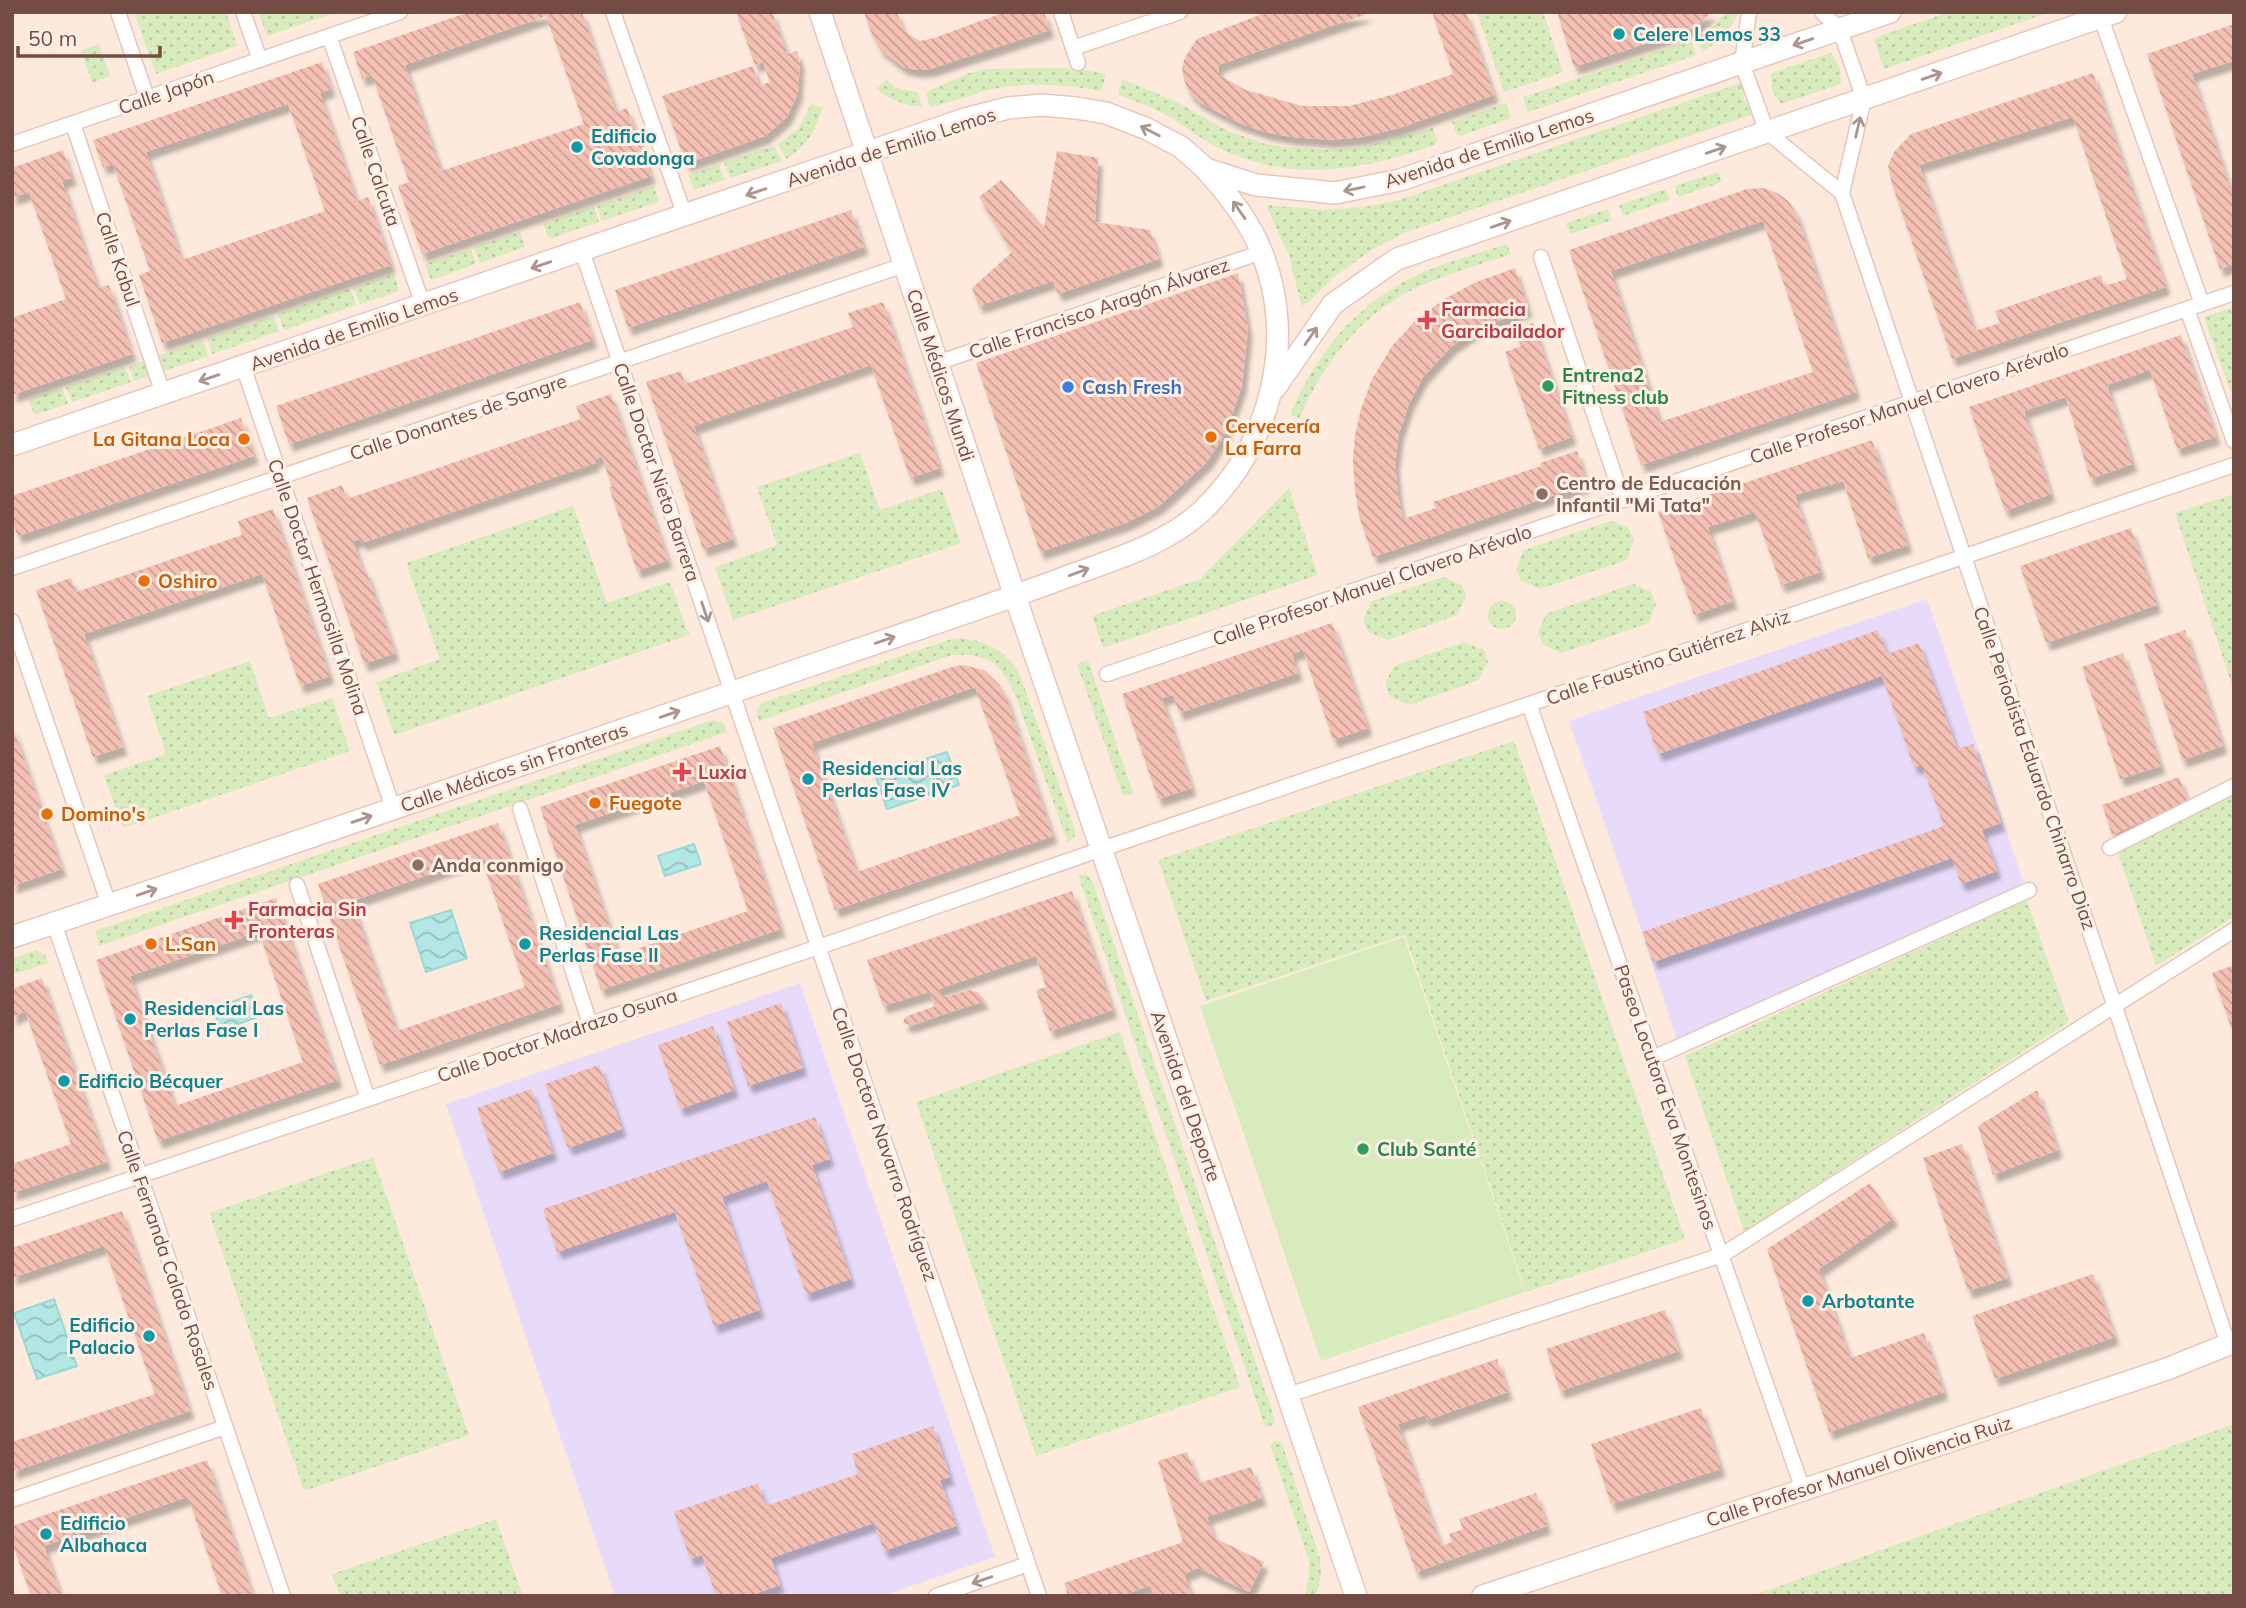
<svg xmlns="http://www.w3.org/2000/svg" width="2246" height="1608" font-family="Mulish,sans-serif">
<defs>
<pattern id="grass-dots" width="8" height="8" patternUnits="userSpaceOnUse" patternTransform="scale(1.75)"><rect width="8" height="8" fill="#d8ebbc"/><path d="M2 2h.1M6 6h.1" fill="none" stroke="#bdcba3" stroke-width="1.8" stroke-linecap="round"/></pattern>
<pattern id="water-waves" width="16" height="10" patternUnits="userSpaceOnUse" patternTransform="scale(1.75)"><rect width="16" height="10" fill="#b2e7e4"/><path d="M0 5q4-4 8 0t8 0" fill="none" stroke="#95bdbb"/></pattern>
<pattern id="building-back-hatch" width="6" height="6" patternUnits="userSpaceOnUse" patternTransform="scale(1.75)"><rect width="6" height="6" fill="#f4c0b4"/><path d="M-1 5l2 2M0 0l6 6M5-1l2 2" fill="none" stroke="#ca9e94"/></pattern>
<filter id="shadow"><feDropShadow dx="4.5" dy="8" stdDeviation="2" flood-color="#0004"/></filter>
</defs>
<rect width="100%" height="100%" fill="#fdeadd"/>
<g fill="#e8dbf9">
<polygon points="1927,599 2024,883 1677,1040 1642,932 1569,721"/>
<polygon points="800,983 995,1557 882,1596 615,1596 446,1104"/>
</g>
<g fill="url(#grass-dots)">
<polygon points="134,12 226,12 237,46 156,74"/>
<polygon points="258,12 337,12 267,36"/>
<polygon points="1477,12 1543,12 1563,72 1504,92"/>
<path d="M1725,12L1738,14C1729,31 1719,42 1702,52L1697,37L1714,26Z"/>
<polygon points="1949,12 2050,12 1884,69 1874,38"/>
<polygon points="1691,40 1696,55 1528,112 1523,97"/>
<polygon points="99,44 110,76 92,83 81,51"/>
<polygon points="1831,53 1840,68 1841,84 1781,104 1772,90 1771,73"/>
<path d="M1047,68L1081,69L1106,74L1102,91C1065,85 1030,81 993,89C972,94 951,103 930,107L926,92L969,73L987,69Z"/>
<path d="M1122,79L1177,102L1228,131L1266,144L1284,147L1325,150L1358,148L1433,128L1437,140L1435,145C1359,171 1293,184 1217,147C1199,139 1185,125 1168,116C1152,107 1135,101 1118,95Z"/>
<path d="M886,80L896,88L918,92L922,107C904,105 891,100 876,89Z"/>
<polygon points="1743,82 1744,100 1754,114 1406,232 1371,250 1333,278 1304,306 1301,304 1289,256 1267,207 1268,205 1323,210 1363,207 1399,200"/>
<polygon points="1506,103 1511,118 1460,136 1456,134 1452,122"/>
<path d="M811,104L822,107C817,129 807,147 786,159L778,144L799,128Z"/>
<polygon points="774,146 782,161 730,178 724,162"/>
<polygon points="719,164 724,180 694,190 688,175"/>
<polygon points="1718,172 1722,182 1678,197 1674,186"/>
<polygon points="654,186 659,202 602,221 597,206"/>
<polygon points="1666,189 1669,200 1623,216 1619,205"/>
<polygon points="594,206 599,222 549,239 543,224"/>
<polygon points="1608,209 1612,220 1570,234 1566,223"/>
<polygon points="520,232 525,247 480,263 474,247"/>
<path d="M1507,244L1511,254C1477,266 1442,275 1410,291C1358,318 1322,365 1300,418L1290,415C1314,358 1351,309 1407,280C1438,264 1474,255 1507,244Z"/>
<polygon points="471,249 476,264 431,280 425,264"/>
<polygon points="394,274 399,291 360,304 354,288"/>
<polygon points="350,289 356,305 284,330 278,314"/>
<polygon points="2234,307 2234,402 2204,317"/>
<polygon points="274,316 279,331 212,354 207,338"/>
<polygon points="203,340 208,356 134,381 129,366"/>
<polygon points="125,367 131,382 72,402 66,387"/>
<polygon points="62,388 68,404 34,415 29,399"/>
<polygon points="860,453 880,510 942,489 961,543 733,620 715,567 777,545 757,487"/>
<polygon points="1289,488 1318,575 1103,648 1092,616 1200,579"/>
<polygon points="2234,494 2234,691 2175,513"/>
<polygon points="573,506 607,603 670,582 689,635 394,735 376,682 440,659 406,563"/>
<polygon points="1611,521 1628,527 1634,540 1627,560 1540,589 1521,581 1516,569 1524,550"/>
<polygon points="1443,577 1462,585 1466,597 1457,615 1388,640 1368,632 1363,619 1372,601"/>
<polygon points="1633,584 1650,591 1656,604 1649,623 1562,653 1543,645 1538,632 1546,614"/>
<circle cx="1502" cy="615" r="14"/>
<path d="M961,638C988,641 1006,651 1020,675L1075,830V836L1068,843L1014,692C1000,662 985,653 952,655L759,721C756,713 756,709 762,703L949,640Z"/>
<polygon points="1464,642 1484,650 1488,662 1479,680 1410,705 1390,697 1385,684 1394,666"/>
<polygon points="1088,660 1133,793 1123,796 1077,664"/>
<polygon points="250,661 269,718 332,698 350,751 123,828 104,775 166,754 147,696"/>
<polygon points="713,720 722,722 727,732 99,946 95,931"/>
<polygon points="1514,741 1685,1239 1526,1292 1405,935 1206,1001 1158,860"/>
<polygon points="2234,790 2234,917 2156,966 2118,854"/>
<polygon points="1078,875 1087,875 1093,882 1275,1420 1273,1425 1265,1427"/>
<polygon points="2027,900 2069,1022 1744,1231 1685,1056"/>
<polygon points="37,950 45,955 48,963 12,975 12,959"/>
<polygon points="1120,1032 1240,1387 1036,1456 916,1102"/>
<polygon points="373,1157 469,1435 304,1491 209,1213"/>
<polygon points="2234,1424 2234,1596 1752,1596"/>
<polygon points="1277,1441 1282,1443 1320,1559 1321,1576 1316,1596 1305,1596 1309,1574 1309,1562 1270,1444"/>
<polygon points="496,1519 523,1596 340,1596 332,1574"/>
</g>
<polygon fill="#d8ebbc" points="1404,937 1525,1292 1321,1361 1200,1006"/>
<g fill="url(#water-waves)" stroke="#97d9d6" stroke-width="2">
<polygon points="947,752 959,785 887,809 875,775"/>
<polygon points="694,844 701,864 665,876 658,856"/>
<polygon points="451,910 467,958 426,972 410,923"/>
<polygon points="251,995 258,1017 221,1030 213,1009"/>
<polygon points="54,1299 77,1366 37,1379 14,1313"/>
</g>
<g fill="url(#building-back-hatch)" fill-rule="evenodd" filter="url(#shadow)">
<path d="M469,12H582L616,112L627,108L651,176L422,254L398,186L409,182L372,75L362,79L353,52ZM546,16L584,124L441,171L405,65Z"/>
<polygon points="736,12 772,12 787,54 797,51 800,62 798,93 787,117 765,136 686,164 662,96 753,66 759,86 770,82 763,62 755,65"/>
<polygon points="864,12 897,12 901,24 908,34 920,41 934,38 1005,12 1044,12 1050,30 930,69 917,70 903,67 880,49 870,30"/>
<polygon points="1267,12 1370,13 1218,65 1219,75 1246,90 1302,106 1349,106 1392,95 1453,74 1432,12 1466,12 1494,95 1399,128 1362,137 1332,140 1291,137 1265,132 1239,123 1199,102 1189,92 1184,80 1182,68 1185,57 1197,39"/>
<polygon points="1557,12 1712,12 1694,28 1574,67"/>
<polygon points="2234,24 2234,61 2192,74 2234,200 2234,264 2220,269 2147,54"/>
<path d="M322,62L331,89L320,93L357,201L368,197L391,265L162,343L139,275L150,271L113,164L103,167L93,140ZM288,104L325,211L182,260L146,152Z"/>
<path d="M2093,73L2166,287L1952,359L1892,184L1888,166L1894,152L1911,134ZM2073,117L2127,279L2104,286L2101,275L1995,311L2000,323L1975,331L1919,165Z"/>
<polygon points="63,150 72,178 62,181 98,288 109,285 132,354 12,395 12,318 66,299 29,192 12,198 12,168"/>
<polygon points="1057,151 1098,158 1095,222 1150,230 1159,259 1058,294 1053,281 979,306 972,288 1012,252 979,197 1001,180 1044,227"/>
<path d="M1763,188L1778,193L1789,202L1796,212L1856,392L1641,465L1569,250L1747,189ZM1763,221L1813,372L1660,422L1611,271Z"/>
<polygon points="851,210 864,247 628,328 615,290"/>
<polygon points="1515,268 1528,309 1476,330 1452,346 1423,377 1409,404 1399,434 1395,465 1398,495 1403,519 1436,508 1433,502 1541,466 1540,463 1577,451 1587,484 1373,557 1359,516 1355,490 1353,460 1355,435 1361,409 1372,379 1392,346 1417,319 1446,298 1474,283"/>
<polygon points="1238,273 1248,330 1242,386 1225,434 1207,462 1159,506 1128,522 1040,552 976,363"/>
<polygon points="580,302 593,340 289,444 276,406"/>
<polygon points="883,302 940,468 910,478 871,365 694,426 733,539 703,549 646,382 681,371 685,384 853,327 848,313"/>
<polygon points="1533,323 1572,437 1539,449 1505,352 1521,346 1514,329"/>
<polygon points="2181,335 2216,437 2177,449 2150,370 2107,385 2133,464 2090,479 2066,397 2024,411 2051,494 2005,511 1969,407"/>
<polygon points="611,394 668,560 637,571 609,487 612,487 602,457 594,460 596,463 362,543 360,539 353,541 363,571 366,570 395,653 364,664 307,498 342,485 347,499 581,419 576,406"/>
<polygon points="241,418 254,456 18,536 12,521 12,496"/>
<polygon points="1872,440 1908,545 1868,558 1843,481 1795,495 1821,572 1781,585 1755,512 1708,527 1733,601 1694,615 1658,512"/>
<polygon points="273,509 330,676 300,686 262,574 84,634 123,747 93,757 36,590 71,578 76,592 242,535 238,521"/>
<polygon points="2131,528 2157,605 2046,643 2020,566"/>
<polygon points="1332,623 1368,728 1333,740 1303,650 1292,654 1298,673 1179,713 1173,695 1162,698 1192,788 1158,799 1122,694"/>
<polygon points="1878,630 1887,654 1919,643 1957,749 1973,744 2001,823 1982,830 1997,871 1961,884 1952,858 1653,962 1642,932 1944,826 1922,765 1914,767 1882,676 1658,754 1643,712"/>
<polygon points="2185,630 2223,746 2182,760 2144,644"/>
<polygon points="2123,653 2161,766 2120,779 2082,667"/>
<path d="M963,665L984,670L999,684L1005,694L1053,836L835,910L773,728L952,667ZM975,687L1020,815L857,872L812,743Z"/>
<polygon points="12,725 62,869 12,886"/>
<path d="M720,746L781,929L601,990L540,807ZM704,781L748,911L619,955L575,825Z"/>
<polygon points="2179,777 2188,801 2112,835 2102,805"/>
<path d="M498,823L560,1004L380,1065L318,884ZM481,857L525,987L397,1031L352,901Z"/>
<polygon points="1072,891 1113,1010 1050,1031 1036,990 1046,987 1036,956 939,989 942,998 969,990 978,992 985,1001 910,1025 903,1023 905,1017 935,1006 929,992 883,1006 867,960"/>
<path d="M276,898L338,1080L158,1141L96,960ZM259,932L303,1062L175,1106L130,976Z"/>
<polygon points="2234,965 2234,1033 2233,1033 2212,973"/>
<polygon points="42,978 107,1162 12,1193 12,1164 71,1144 25,1011 12,1018 12,989"/>
<polygon points="781,1003 803,1068 748,1086 727,1022"/>
<polygon points="713,1026 734,1090 680,1109 658,1045"/>
<polygon points="599,1065 622,1129 568,1148 545,1084"/>
<polygon points="531,1089 553,1153 499,1172 477,1108"/>
<polygon points="2037,1090 2058,1150 1993,1175 1978,1126"/>
<polygon points="815,1117 830,1159 812,1165 851,1279 806,1294 767,1181 722,1197 760,1310 714,1326 675,1212 557,1252 543,1209"/>
<polygon points="1962,1144 2008,1278 1968,1291 1923,1158"/>
<polygon points="1870,1183 1894,1218 1819,1269 1850,1358 1924,1333 1944,1392 1829,1432 1767,1249"/>
<polygon points="122,1211 190,1411 12,1472 12,1442 155,1394 104,1246 12,1278 12,1248"/>
<polygon points="2093,1274 2115,1337 1995,1379 1972,1316"/>
<polygon points="1665,1310 1679,1351 1560,1391 1546,1349"/>
<polygon points="1497,1359 1508,1392 1427,1420 1425,1415 1398,1424 1441,1546 1452,1542 1449,1534 1463,1529 1459,1519 1536,1493 1547,1526 1416,1572 1358,1407"/>
<polygon points="1701,1408 1721,1469 1611,1504 1591,1444"/>
<polygon points="933,1426 950,1477 940,1480 956,1526 884,1551 874,1523 771,1558 780,1585 750,1596 716,1596 702,1555 690,1559 674,1512 758,1483 766,1506 858,1474 852,1454"/>
<polygon points="1187,1452 1199,1483 1251,1467 1262,1498 1207,1517 1215,1538 1264,1562 1249,1592 1198,1568 1184,1574 1192,1596 1154,1596 1150,1586 1119,1596 1068,1596 1064,1583 1183,1542 1158,1461"/>
<polygon points="207,1460 253,1596 222,1596 188,1497 44,1546 61,1596 31,1596 12,1542 12,1526"/>
</g>
<g fill="none" stroke-linecap="round" stroke-linejoin="round">
<g stroke="#e3c6bc" stroke-width="17">
<g id="street">
<polyline points="118,12 147,98"/>
<polyline points="243,12 260,60"/>
<polyline points="613,12 685,216"/>
<polyline points="1061,12 1078,63"/>
<polyline points="1749,12 1742,63 1767,132 1842,193"/>
<polyline points="1822,12 1840,30 1864,99 1842,193"/>
<polyline points="2101,18 2202,304"/>
<polyline points="329,36 423,305"/>
<polyline points="1073,48 1180,12"/>
<polyline points="73,124 163,394"/>
<polyline points="12,144 400,12"/>
<polyline points="1842,193 2228,1344"/>
<polyline points="582,251 1039,1596"/>
<polyline points="1541,257 1623,500"/>
<polyline points="2187,309 2234,441"/>
<polyline points="937,363 1262,252"/>
<polyline points="243,366 393,808"/>
<polyline points="12,568 904,265"/>
<polyline points="12,621 109,905"/>
<polyline points="1107,674 2234,293"/>
<polyline points="1529,704 1803,1490"/>
<polyline points="520,809 590,1024"/>
<polyline points="2110,848 2234,786"/>
<polyline points="297,885 368,1099"/>
<polyline points="54,923 283,1596"/>
<polyline points="1653,1058 2029,890"/>
<polyline points="12,1219 845,938 1102,849 2234,465"/>
<polyline points="1288,1395 1722,1255 2234,930"/>
<polyline points="12,1500 225,1427"/>
<polyline points="936,1596 1028,1564"/>
</g>
</g>
<g stroke="#e9c6b9" stroke-width="24">
<g id="secondary">
<polyline points="820,12 1015,596 1356,1596"/>
<polyline points="1275,388 1333,304 1397,259 2116,12"/>
<polyline points="12,445 965,119 1008,108 1042,105 1076,108 1106,113 1145,128 1181,147 1206,169 1256,185 1335,193 1400,180 1890,12"/>
<path d="M12,937C293,845 571,747 850,652C924,627 997,603 1069,576C1115,559 1165,545 1202,511C1271,445 1297,342 1262,253C1250,222 1229,195 1207,171"/>
<polyline points="1483,1596 2167,1369 2234,1342"/>
</g>
</g>
<use href="#street" stroke="#fff" stroke-width="14"/>
<use href="#secondary" stroke="#fff" stroke-width="21"/>
</g>
<defs><path id="oneway-shaft" d="M-6 0H5M1.5-3L5.5 0L1.5 3" fill="none" stroke-width="1.6" stroke-linecap="round" stroke-linejoin="round" transform="scale(1.75)"/></defs>
<g stroke="#ac948f">
<use href="#oneway-shaft" transform="translate(1803 42) rotate(161)"/>
<use href="#oneway-shaft" transform="translate(1932 76) rotate(-19)"/>
<use href="#oneway-shaft" transform="translate(1858 127) rotate(-77)"/>
<use href="#oneway-shaft" transform="translate(1150 131) rotate(-153)"/>
<use href="#oneway-shaft" transform="translate(1716 150) rotate(-19)"/>
<use href="#oneway-shaft" transform="translate(1354 189) rotate(168)"/>
<use href="#oneway-shaft" transform="translate(756 192) rotate(161)"/>
<use href="#oneway-shaft" transform="translate(1239 210) rotate(-125)"/>
<use href="#oneway-shaft" transform="translate(1501 224) rotate(-19)"/>
<use href="#oneway-shaft" transform="translate(541 265) rotate(161)"/>
<use href="#oneway-shaft" transform="translate(1311 336) rotate(-55)"/>
<use href="#oneway-shaft" transform="translate(209 378) rotate(161)"/>
<use href="#oneway-shaft" transform="translate(1079 572) rotate(-20)"/>
<use href="#oneway-shaft" transform="translate(705 612) rotate(71)"/>
<use href="#oneway-shaft" transform="translate(885 640) rotate(-19)"/>
<use href="#oneway-shaft" transform="translate(670 714) rotate(-19)"/>
<use href="#oneway-shaft" transform="translate(362 819) rotate(-19)"/>
<use href="#oneway-shaft" transform="translate(147 892) rotate(-19)"/>
<use href="#oneway-shaft" transform="translate(982 1580) rotate(161)"/>
</g>
<g fill="#0f9aa8" stroke="#ffefe5" stroke-width="2.5">
<circle cx="1619" cy="34" r="7"/>
<circle cx="577" cy="147" r="7"/>
<circle cx="808" cy="779" r="7"/>
<circle cx="525" cy="944" r="7"/>
<circle cx="130" cy="1019" r="7"/>
<circle cx="64" cy="1081" r="7"/>
<circle cx="1808" cy="1301" r="7"/>
<circle cx="149" cy="1336" r="7"/>
<circle cx="46" cy="1534" r="7"/>
</g>
<g fill="#e0444e" stroke="#ffefe5" stroke-width="2.5">
<path d="M1423.5 309.5h7v7h7v7h-7v7h-7v-7h-7v-7h7z"/>
<path d="M678.5 761.5h7v7h7v7h-7v7h-7v-7h-7v-7h7z"/>
<path d="M230.5 909.5h7v7h7v7h-7v7h-7v-7h-7v-7h7z"/>
</g>
<g fill="#2e9e5b" stroke="#ffefe5" stroke-width="2.5">
<circle cx="1548" cy="386" r="7"/>
<circle cx="1363" cy="1149" r="7"/>
</g>
<circle fill="#3f7fe0" stroke="#ffefe5" stroke-width="2.5" cx="1068" cy="387" r="7"/>
<g fill="#e8710a" stroke="#ffefe5" stroke-width="2.5">
<circle cx="1211" cy="437" r="7"/>
<circle cx="244" cy="439" r="7"/>
<circle cx="144" cy="581" r="7"/>
<circle cx="595" cy="803" r="7"/>
<circle cx="47" cy="814" r="7"/>
<circle cx="151" cy="944" r="7"/>
</g>
<g fill="#8d6e63" stroke="#ffefe5" stroke-width="2.5">
<circle cx="1542" cy="494" r="7"/>
<circle cx="418" cy="865" r="7"/>
</g>
<g text-anchor="middle" dominant-baseline="central" stroke-width="6" stroke-linejoin="round" paint-order="stroke">
<g font-size="19" font-weight="bold" fill="#0d838f" stroke="#ffefe5" text-anchor="start">
<text x="1633" y="34">Celere Lemos 33</text>
<text x="591" y="136">Edificio<tspan x="591" dy="22">Covadonga</tspan></text>
<text x="822" y="768">Residencial Las<tspan x="822" dy="22">Perlas Fase IV</tspan></text>
<text x="539" y="933">Residencial Las<tspan x="539" dy="22">Perlas Fase II</tspan></text>
<text x="144" y="1008">Residencial Las<tspan x="144" dy="22">Perlas Fase I</tspan></text>
<text x="78" y="1081">Edificio Bécquer</text>
<text x="1822" y="1301">Arbotante</text>
<text x="135" y="1325" text-anchor="end">Edificio<tspan x="135" dy="22">Palacio</tspan></text>
<text x="60" y="1523">Edificio<tspan x="60" dy="22">Albahaca</tspan></text>
</g>
<g font-size="19" fill="#744c45" stroke="#ffefe5">
<text transform="translate(166 92) rotate(-19)">Calle Japón</text>
<text transform="translate(891 147) rotate(-18)">Avenida de Emilio Lemos</text>
<text transform="translate(1489 148) rotate(-18)">Avenida de Emilio Lemos</text>
<text transform="translate(376 171) rotate(71)">Calle Calcuta</text>
<text transform="translate(118 259) rotate(71)">Calle Kabul</text>
<text transform="translate(1099 308) rotate(-19)">Calle Francisco Aragón Álvarez</text>
<text transform="translate(354 329) rotate(-19)">Avenida de Emilio Lemos</text>
<text transform="translate(941 375) rotate(72)">Calle Médicos Mundi</text>
<text transform="translate(1909 403) rotate(-19)">Calle Profesor Manuel Clavero Arévalo</text>
<text transform="translate(458 417) rotate(-19)">Calle Donantes de Sangre</text>
<text transform="translate(657 472) rotate(71)">Calle Doctor Nieto Barrera</text>
<text transform="translate(1372 585) rotate(-19)">Calle Profesor Manuel Clavero Arévalo</text>
<text transform="translate(318 587) rotate(71)">Calle Doctor Hermosilla Molina</text>
<text transform="translate(1668 657) rotate(-19)">Calle Faustino Gutiérrez Alviz</text>
<text transform="translate(514 767) rotate(-19)">Calle Médicos sin Fronteras</text>
<text transform="translate(2035 768) rotate(71)">Calle Periodista Eduardo Chinarro Diaz</text>
<text transform="translate(557 1035) rotate(-19)">Calle Doctor Madrazo Osuna</text>
<text transform="translate(1186 1096) rotate(71)">Avenida del Deporte</text>
<text transform="translate(1666 1097) rotate(71)">Paseo Locutora Eva Montesinos</text>
<text transform="translate(885 1144) rotate(71)">Calle Doctora Navarro Rodríguez</text>
<text transform="translate(168 1260) rotate(71)">Calle Fernanda Calado Rosales</text>
<text transform="translate(1859 1471) rotate(-18)">Calle Profesor Manuel Olivencia Ruiz</text>
</g>
<g font-size="19" font-weight="bold" fill="#be3a42" stroke="#ffefe5" text-anchor="start">
<text x="1441" y="309">Farmacia<tspan x="1441" dy="22">Garcibailador</tspan></text>
<text x="698" y="772">Luxia</text>
<text x="248" y="909">Farmacia Sin<tspan x="248" dy="22">Fronteras</tspan></text>
</g>
<g font-size="19" font-weight="bold" fill="#27864d" stroke="#ffefe5" text-anchor="start">
<text x="1562" y="375">Entrena2<tspan x="1562" dy="22">Fitness club</tspan></text>
<text x="1377" y="1149">Club Santé</text>
</g>
<g font-size="19" font-weight="bold" fill="#366cbe" stroke="#ffefe5" text-anchor="start">
<text x="1082" y="387">Cash Fresh</text>
</g>
<g font-size="19" font-weight="bold" fill="#c56008" stroke="#ffefe5" text-anchor="start">
<text x="1225" y="426">Cervecería<tspan x="1225" dy="22">La Farra</tspan></text>
<text x="230" y="439" text-anchor="end">La Gitana Loca</text>
<text x="158" y="581">Oshiro</text>
<text x="609" y="803">Fuegote</text>
<text x="61" y="814">Domino's</text>
<text x="165" y="944">L.San</text>
</g>
<g font-size="19" font-weight="bold" fill="#785e54" stroke="#ffefe5" text-anchor="start">
<text x="1556" y="483">Centro de Educación<tspan x="1556" dy="22">Infantil "Mi Tata"</tspan></text>
<text x="432" y="865">Anda conmigo</text>
</g>
</g>
<rect width="2246" height="1608" fill="none" stroke="#744c45" stroke-width="28"/>
<path d="M18 46v10h142v-10" fill="none" stroke="#744c45" stroke-width="3.5"/>
<text x="28" y="46" font-size="21" fill="#744c45" stroke="#ffefe5" stroke-width="5" paint-order="stroke">50 m</text>
</svg>
